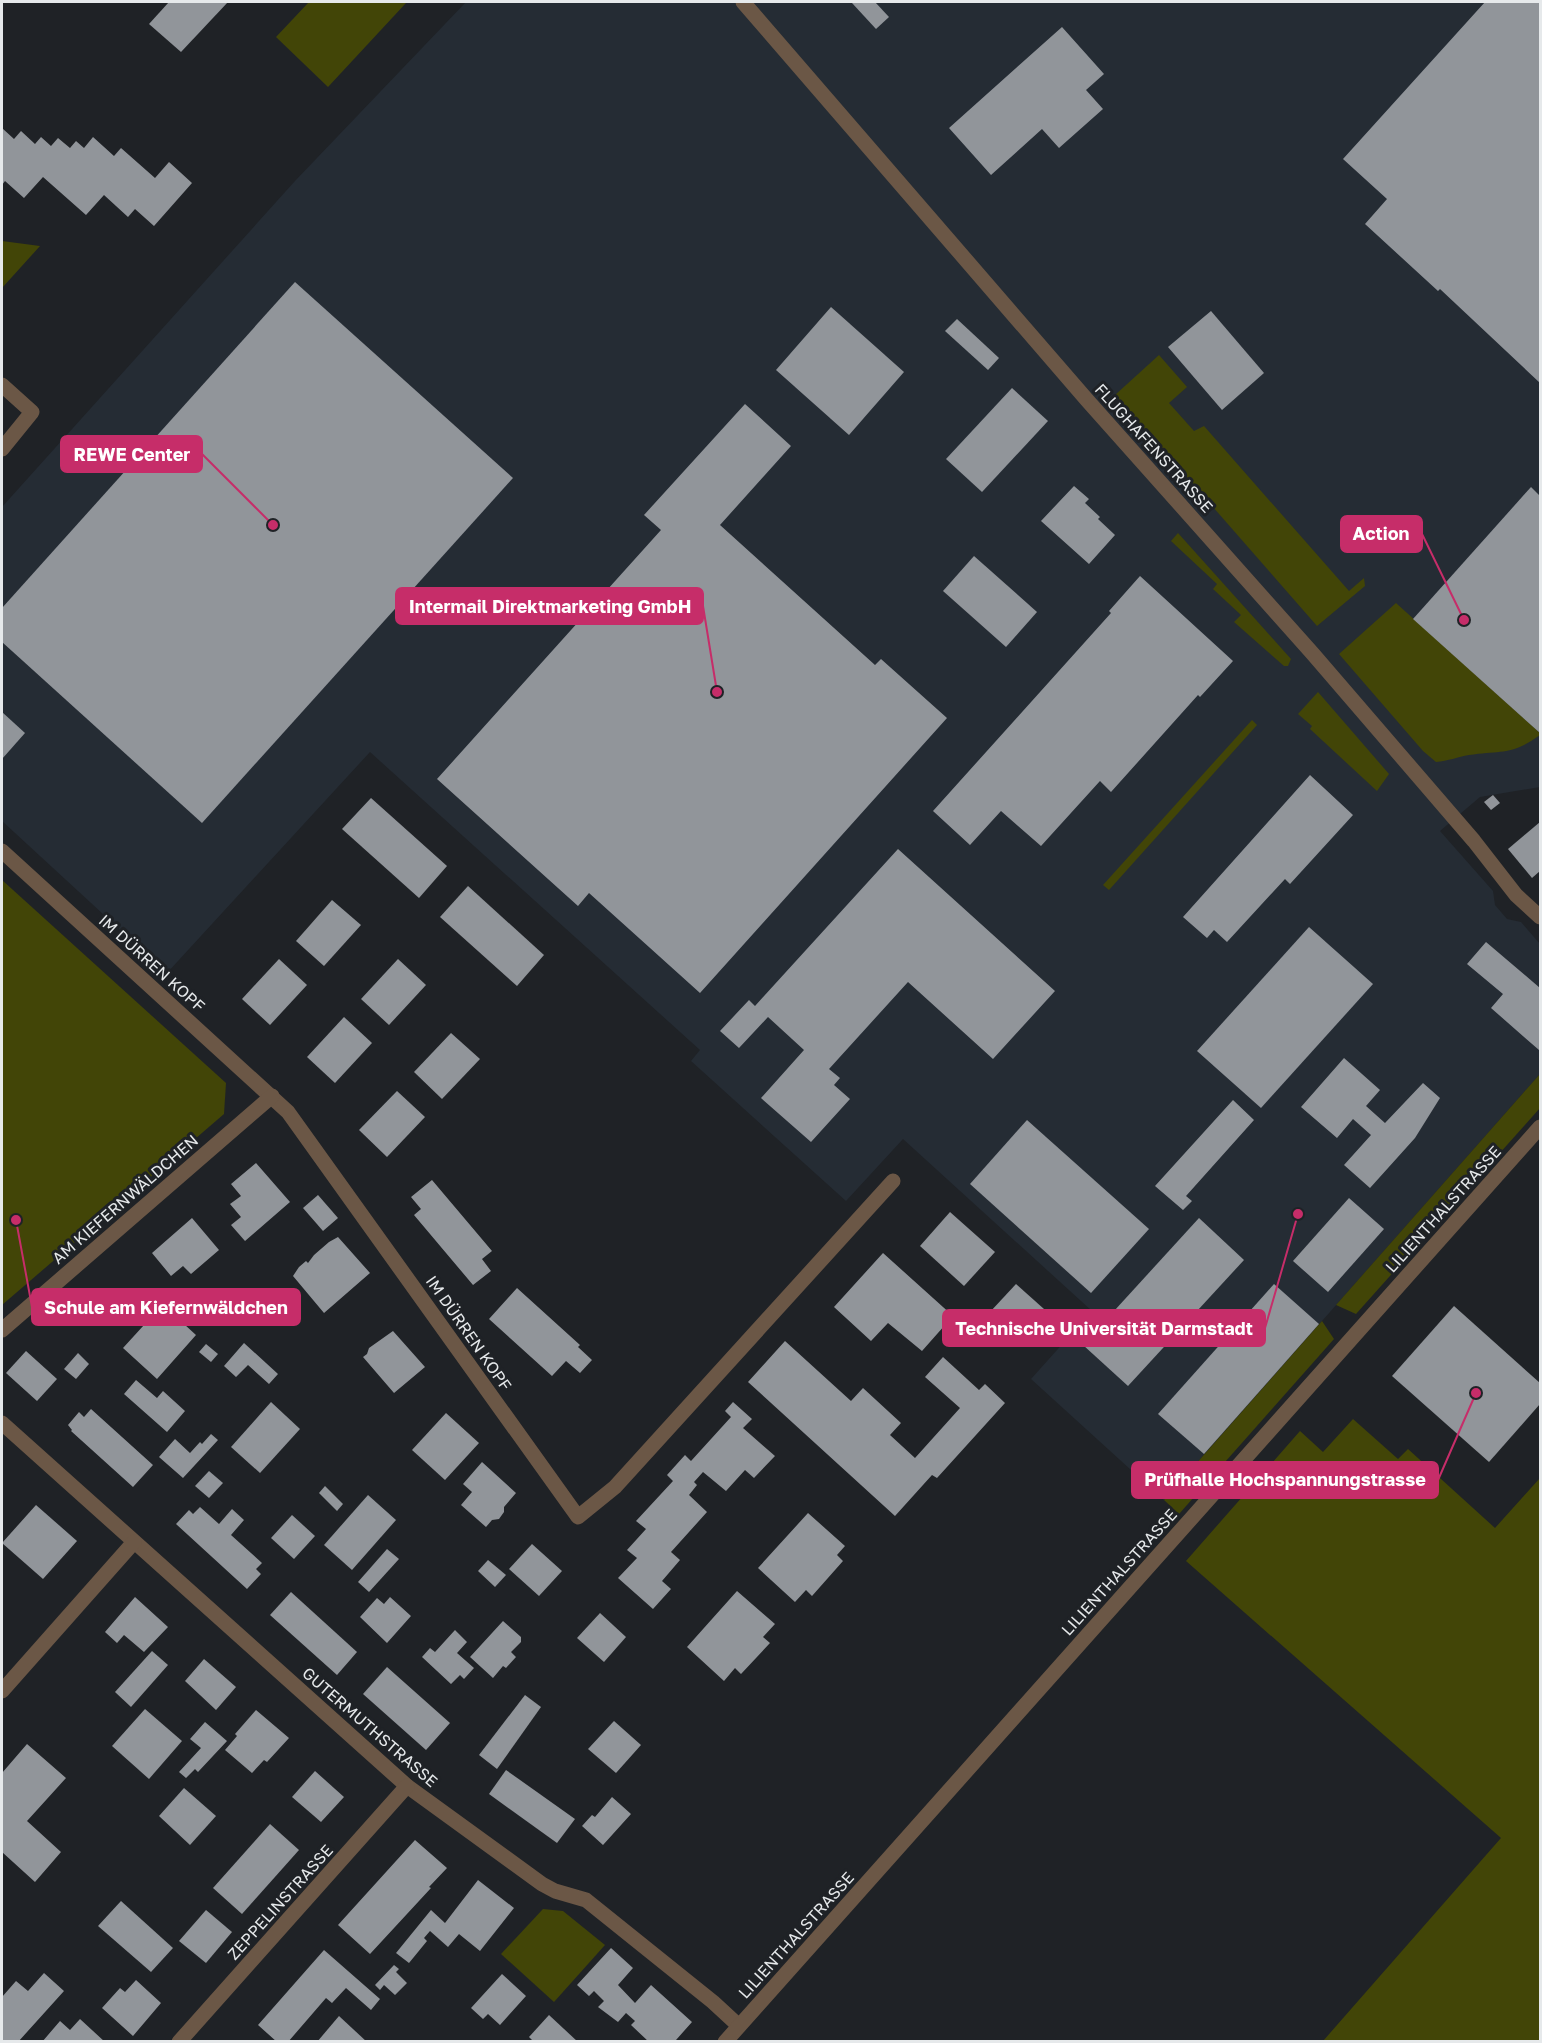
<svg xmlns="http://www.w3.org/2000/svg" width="1542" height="2043" font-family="'Golos Text',sans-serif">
<rect width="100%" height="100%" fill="#1f2226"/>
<polygon fill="#252c34" points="466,2 1540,2 1540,787 1480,797 1440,831 1493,891 1495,905 1507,919 1521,922 1540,944 1540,1074 1164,1500 1031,1379 1092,1311 903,1139 846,1201 691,1061 700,1050 370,752 167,973 2,821 2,507 295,181"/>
<g fill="#424507">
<polygon points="309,2 404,2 406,3 328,87 276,37"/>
<polygon points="2,241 40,246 2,288"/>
<polygon points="1159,355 1187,387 1169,403 1194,431 1204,426 1349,591 1364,578 1365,586 1317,626 1115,395"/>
<polygon points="1178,533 1291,659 1288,666 1284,666 1234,622 1241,615 1213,589 1217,584 1171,541"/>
<path d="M1396,603L1540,733V735C1511,756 1501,750 1469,755C1458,757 1448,761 1436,762L1423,751L1339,654Z"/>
<polygon points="1318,692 1389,774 1377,791 1310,729 1312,726 1298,714"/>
<polygon points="1252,720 1257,725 1109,890 1103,885"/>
<polygon points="2,880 226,1083 224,1114 2,1305"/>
<polygon points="1540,1074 1540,1108 1356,1314 1336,1305"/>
<polygon points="1322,1321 1334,1339 1179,1514 1164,1500"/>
<polygon points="1353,1419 1398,1459 1408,1449 1495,1528 1540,1478 1540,2041 1323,2041 1501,1838 1186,1561 1300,1431 1323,1452"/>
<polygon points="543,1909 563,1911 605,1945 554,2002 501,1954"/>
</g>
<g fill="#91959a">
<polygon points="169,2 228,2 181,52 149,24"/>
<polygon points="854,2 875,2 889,17 876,29 852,3"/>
<polygon points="1485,2 1540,2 1540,383 1440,289 1438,291 1365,224 1387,199 1343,159"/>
<polygon points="1062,27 1104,74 1086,90 1103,109 1059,148 1042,129 991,175 949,128"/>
<polygon points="2,128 14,139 21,131 35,144 41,137 51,146 58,138 70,148 76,141 84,148 93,137 114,156 121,148 155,178 169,162 192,183 154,226 135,209 128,217 104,195 86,215 43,177 24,198 5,181 2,185"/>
<polygon points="295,282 513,478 202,823 2,642 2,608"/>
<polygon points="831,307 904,372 849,435 776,370"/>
<polygon points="1211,311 1264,373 1222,410 1168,347"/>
<polygon points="957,319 999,358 988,370 945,331"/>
<polygon points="1012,388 1048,421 982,492 946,459"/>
<polygon points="745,404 791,446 720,525 875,665 881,659 947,718 700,993 589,893 578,906 437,779 661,530 644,515"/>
<polygon points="1074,486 1089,499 1085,503 1100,517 1098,519 1115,535 1089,564 1041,521"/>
<polygon points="1531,487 1540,496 1540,733 1413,619"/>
<polygon points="974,556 1037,612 1006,647 943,591"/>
<polygon points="1140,576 1233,661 1200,697 1198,695 1111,792 1100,781 1041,846 1001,811 970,845 933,811 1111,613 1109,611"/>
<polygon points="2,712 25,733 2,759"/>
<polygon points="1310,775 1353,815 1290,884 1285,879 1227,942 1214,930 1207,938 1183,917"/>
<polygon points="1493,795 1500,803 1491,810 1484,802"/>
<polygon points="371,798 447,866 419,898 342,829"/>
<polygon points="1540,822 1540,871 1532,878 1508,849"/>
<polygon points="898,849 1055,991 993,1059 908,982 829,1069 840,1078 834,1085 850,1099 811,1142 761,1098 804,1050 768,1017 739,1048 720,1031 749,1000 755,1006"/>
<polygon points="468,886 544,955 517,986 440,917"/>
<polygon points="332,900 361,925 324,966 296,941"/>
<polygon points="1309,927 1373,984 1261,1108 1197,1051"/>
<polygon points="1486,942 1540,988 1540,1048 1539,1050 1491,1008 1503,994 1467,964"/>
<polygon points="279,959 307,985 270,1025 242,999"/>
<polygon points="398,959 426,985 389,1025 361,999"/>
<polygon points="344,1017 372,1043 335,1083 307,1057"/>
<polygon points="451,1033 480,1059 442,1099 414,1072"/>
<polygon points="1344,1058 1380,1090 1366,1106 1385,1123 1423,1083 1440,1098 1415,1138 1370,1188 1344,1165 1371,1135 1353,1119 1337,1138 1301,1107"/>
<polygon points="397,1091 425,1117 387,1157 359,1130"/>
<polygon points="1233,1100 1254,1120 1186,1196 1192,1201 1183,1210 1155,1186"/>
<polygon points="1027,1120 1149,1229 1091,1293 970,1184"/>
<polygon points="256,1163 290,1202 245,1241 231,1225 241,1217 230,1204 241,1196 231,1184"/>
<polygon points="432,1180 492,1251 482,1259 491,1271 473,1285 414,1215 421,1209 411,1197"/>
<polygon points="318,1195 338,1218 323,1231 303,1208"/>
<polygon points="1349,1198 1384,1229 1328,1292 1293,1261"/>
<polygon points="950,1212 995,1252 964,1286 920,1246"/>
<polygon points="192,1218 219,1250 191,1274 183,1266 171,1276 152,1253"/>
<polygon points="1199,1218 1244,1260 1128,1386 1083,1345"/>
<polygon points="338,1237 370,1273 324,1313 293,1276 299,1267 306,1261 308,1263 314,1255 329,1242"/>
<polygon points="883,1253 953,1316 922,1351 888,1323 871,1341 834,1307"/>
<polygon points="1016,1284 1044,1309 1018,1338 990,1312"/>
<polygon points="1274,1284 1319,1324 1204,1454 1158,1414"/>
<polygon points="517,1288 580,1345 578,1347 592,1360 580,1373 566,1361 552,1376 489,1319"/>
<polygon points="153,1293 162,1304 196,1335 157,1379 123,1348 144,1325 133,1315"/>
<polygon points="1454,1306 1540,1383 1540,1404 1489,1462 1392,1376"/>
<polygon points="393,1331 425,1367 394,1393 363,1357 367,1354 369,1348"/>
<polygon points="785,1341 851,1401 863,1388 901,1423 890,1435 915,1458 960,1408 925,1377 943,1357 979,1390 985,1384 1005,1403 937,1478 932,1475 895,1516 748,1382"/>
<polygon points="244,1343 278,1374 269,1384 248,1365 236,1377 224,1366"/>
<polygon points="206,1344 218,1354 211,1362 199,1352"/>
<polygon points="26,1351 57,1379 37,1401 6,1373"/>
<polygon points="78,1353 89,1364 76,1379 64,1369"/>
<polygon points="136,1380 157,1398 163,1391 185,1411 167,1432 124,1394"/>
<polygon points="271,1402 300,1429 260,1473 231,1447"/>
<polygon points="733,1402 752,1419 743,1428 775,1456 754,1478 745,1470 726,1491 703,1472 694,1482 697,1485 689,1495 707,1512 671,1552 680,1560 662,1581 671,1589 653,1609 618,1578 637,1558 627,1550 646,1529 636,1521 673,1481 667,1475 685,1455 691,1461 731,1417 725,1411"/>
<polygon points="91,1409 153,1465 133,1487 71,1431 72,1430 68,1425 79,1412 84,1417"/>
<polygon points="446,1413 479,1443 445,1480 412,1450"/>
<polygon points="211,1434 218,1440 183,1478 159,1457 175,1439 190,1453 200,1442 202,1444"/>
<polygon points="482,1462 516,1493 504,1507 504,1512 499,1519 492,1520 486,1527 461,1505 472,1492 463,1484"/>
<polygon points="209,1471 223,1483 209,1498 195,1486"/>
<polygon points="325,1486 343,1504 337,1511 319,1493"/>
<polygon points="368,1495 396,1520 352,1570 324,1545"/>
<polygon points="36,1505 77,1541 43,1579 2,1543"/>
<polygon points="200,1507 219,1524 232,1509 244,1520 231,1535 262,1563 256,1569 261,1574 247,1589 176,1524 189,1510 193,1514"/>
<polygon points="808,1513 845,1546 837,1555 843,1561 812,1596 806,1590 795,1602 758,1568"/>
<polygon points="292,1515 315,1536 294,1559 271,1538"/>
<polygon points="532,1544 562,1571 539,1596 509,1569"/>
<polygon points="387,1549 399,1559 369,1592 358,1582"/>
<polygon points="488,1560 506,1575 495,1587 478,1571"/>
<polygon points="737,1591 775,1624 763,1637 770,1643 741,1674 735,1668 724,1681 687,1647"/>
<polygon points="291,1592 357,1652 337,1675 270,1615"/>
<polygon points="135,1597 168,1627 144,1652 124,1635 117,1643 105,1632"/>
<polygon points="390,1597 411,1616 387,1643 360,1617 377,1598 384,1604"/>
<polygon points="600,1613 626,1637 604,1662 577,1638"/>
<polygon points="503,1621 521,1637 521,1642 511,1652 516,1657 506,1668 503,1666 493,1678 470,1657"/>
<polygon points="455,1630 467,1642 457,1653 474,1668 464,1679 460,1675 451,1684 422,1657 430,1648 435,1652"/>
<polygon points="152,1651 168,1665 131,1707 115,1692"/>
<polygon points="204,1659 236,1687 216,1710 185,1681"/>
<polygon points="387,1667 450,1723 426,1750 363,1694"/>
<polygon points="525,1695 541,1707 497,1769 479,1755"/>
<polygon points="145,1709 182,1741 149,1779 112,1746"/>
<polygon points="256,1710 289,1738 267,1762 264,1760 252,1773 225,1750 237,1736 235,1734"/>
<polygon points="614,1721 641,1745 616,1773 588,1749"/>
<polygon points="205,1722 227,1741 198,1772 195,1769 186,1778 179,1772 201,1748 190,1739"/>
<polygon points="27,1744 66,1778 27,1821 61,1852 35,1882 2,1852 2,1773"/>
<polygon points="506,1770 575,1819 557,1843 489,1794"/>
<polygon points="315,1771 344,1797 321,1822 292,1797"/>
<polygon points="184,1788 216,1816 190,1845 159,1816"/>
<polygon points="612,1797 631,1814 603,1845 582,1826 592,1815 595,1817"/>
<polygon points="270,1824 299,1850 242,1914 213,1888"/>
<polygon points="415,1840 447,1868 429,1887 431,1888 370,1954 338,1925"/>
<polygon points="478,1880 514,1908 480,1951 459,1934 448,1947 430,1931 424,1938 427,1941 409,1963 396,1953 431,1910 445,1923"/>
<polygon points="121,1901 173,1948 151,1972 98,1926"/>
<polygon points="206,1910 232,1932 206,1963 179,1941"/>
<polygon points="611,1948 633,1968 618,1985 635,2003 651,1985 692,2022 676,2040 678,2042 649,2042 631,2025 635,2021 626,2013 618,2022 598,2007 604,2001 594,1991 589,1996 577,1985"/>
<polygon points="324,1950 380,1999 371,2010 346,1988 332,2003 326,1998 288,2042 277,2042 258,2025"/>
<polygon points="394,1965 399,1969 396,1972 407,1983 395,1995 384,1985 380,1990 375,1985"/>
<polygon points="44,1973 64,1991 18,2042 3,2042 2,2040 2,1997 16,1981 28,1991"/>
<polygon points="502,1974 526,1996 500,2025 488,2014 483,2019 471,2008"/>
<polygon points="136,1980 161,2003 133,2036 102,2008 120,1988 125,1992"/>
<polygon points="549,2015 578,2042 534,2042 529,2037"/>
<polygon points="339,2016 367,2042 317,2042"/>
<polygon points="80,2019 105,2042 42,2042 60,2021 70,2030"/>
</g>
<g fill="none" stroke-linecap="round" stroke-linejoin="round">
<g stroke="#6b5746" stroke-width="15">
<polyline points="743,2 1087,400 1313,654 1474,841 1516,895 1540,917"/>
<polyline points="2,385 32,412 2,449"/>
<polyline points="2,851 288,1112 578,1517 615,1487 893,1181"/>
<polyline points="2,1330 272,1096"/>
<polyline points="2,1423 407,1786 542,1884 555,1891 586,1900 713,2002 739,2026"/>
<polyline points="2,1691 134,1542"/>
<polyline points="179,2042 407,1786"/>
<polyline points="725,2042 1540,1127"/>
</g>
</g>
<g text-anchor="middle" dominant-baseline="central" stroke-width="6" stroke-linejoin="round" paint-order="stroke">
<g font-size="16" fill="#e6e9eb" stroke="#1f2226">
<text transform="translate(1154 448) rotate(48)">FLUGHAFENSTRASSE</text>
<text transform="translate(152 963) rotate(42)">IM DÜRREN KOPF</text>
<text transform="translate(125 1199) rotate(-41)">AM KIEFERNWÄLDCHEN</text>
<text transform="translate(1443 1209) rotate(-48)">LILIENTHALSTRASSE</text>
<text transform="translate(469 1333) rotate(55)">IM DÜRREN KOPF</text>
<text transform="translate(1119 1572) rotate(-48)">LILIENTHALSTRASSE</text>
<text transform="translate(370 1727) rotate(41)">GUTERMUTHSTRASSE</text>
<text transform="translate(280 1902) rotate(-48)">ZEPPELINSTRASSE</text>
<text transform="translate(796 1935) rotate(-48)">LILIENTHALSTRASSE</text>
</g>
</g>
<path fill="none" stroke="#c62d69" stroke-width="2" d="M273 525L202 454M1464 620L1422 534M717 692L703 606M16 1220L32 1307M1298 1214L1265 1328M1476 1393L1438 1480"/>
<g fill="#c62d69" stroke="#1f2226" stroke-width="2">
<circle cx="273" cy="525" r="6"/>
<circle cx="1464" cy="620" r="6"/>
<circle cx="717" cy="692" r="6"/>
<circle cx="16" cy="1220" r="6"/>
<circle cx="1298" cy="1214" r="6"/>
<circle cx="1476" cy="1393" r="6"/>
</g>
<g fill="#c62d69" stroke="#c62d69" stroke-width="2">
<rect x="61" y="436" width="141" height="36" rx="6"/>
<rect x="1341" y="516" width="81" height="36" rx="6"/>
<rect x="396" y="588" width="307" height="36" rx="6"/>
<rect x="32" y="1289" width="268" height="36" rx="6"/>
<rect x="943" y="1310" width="322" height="36" rx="6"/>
<rect x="1132" y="1462" width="306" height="36" rx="6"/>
</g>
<g font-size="18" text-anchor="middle" font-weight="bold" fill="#fff">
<text x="132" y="461">REWE Center</text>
<text x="1381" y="540">Action</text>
<text x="550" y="613">Intermail Direktmarketing GmbH</text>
<text x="166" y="1314">Schule am Kiefernwäldchen</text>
<text x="1104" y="1335">Technische Universität Darmstadt</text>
<text x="1285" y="1486">Prüfhalle Hochspannungstrasse</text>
</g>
<rect width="1542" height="2043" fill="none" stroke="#e6e9eb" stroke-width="6"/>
</svg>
